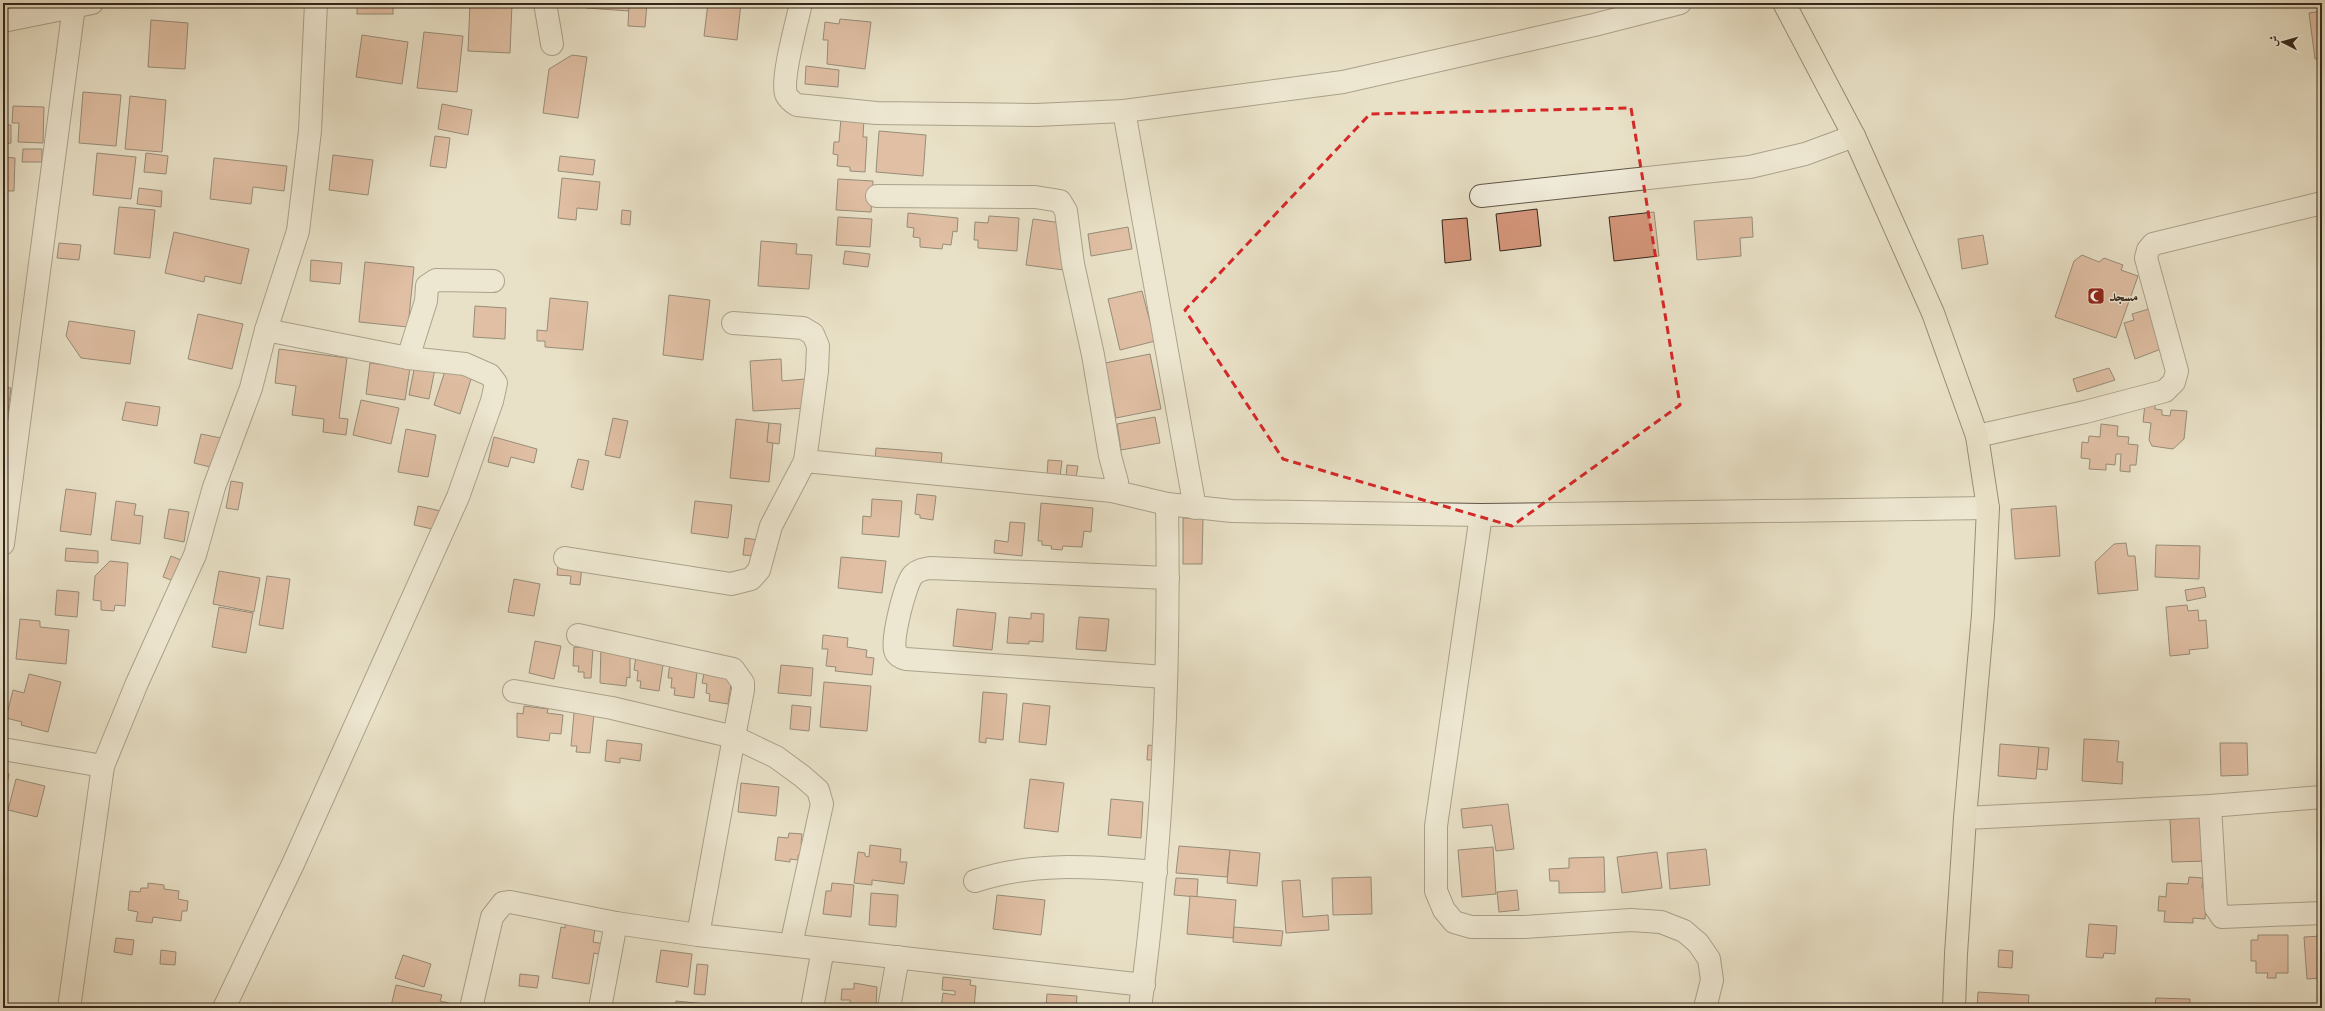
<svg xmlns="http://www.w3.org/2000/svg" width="2325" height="1011" font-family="'IM FELL Great Primer',Amiri,serif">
<rect width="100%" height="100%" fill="#e9e1c7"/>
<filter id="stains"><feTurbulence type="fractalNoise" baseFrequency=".005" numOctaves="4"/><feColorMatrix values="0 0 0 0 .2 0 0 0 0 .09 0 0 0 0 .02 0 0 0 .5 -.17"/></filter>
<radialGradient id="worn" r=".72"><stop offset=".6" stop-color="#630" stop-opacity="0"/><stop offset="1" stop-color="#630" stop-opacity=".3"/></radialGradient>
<g fill="#d4957a" stroke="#34261b">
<rect x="357" y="3" width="36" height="11"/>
<polygon points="470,3 512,4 510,53 468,51"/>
<polygon points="586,3 629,3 629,11 586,8"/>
<polygon points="629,3 647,3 645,27 628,26"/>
<polygon points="708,3 741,3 737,40 704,36"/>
<polygon points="2322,11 2322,58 2315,59 2309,13"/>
<polygon points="840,19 871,22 865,69 827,64 828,40 823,40 825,22 839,24"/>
<polygon points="151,20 188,23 185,69 148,67"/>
<polygon points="424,32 463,36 457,92 417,88"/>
<polygon points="362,35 408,42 402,84 356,77"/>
<polygon points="572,55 587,57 578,118 543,113 549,69"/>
<polygon points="806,66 839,70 838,87 805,84"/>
<polygon points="83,92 121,95 116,146 79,143"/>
<polygon points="130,96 166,100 162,152 125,149"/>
<polygon points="442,104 472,110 468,135 438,129"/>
<polygon points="13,106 44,107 43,143 18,142 19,123 12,123"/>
<polygon points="3,107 4,125 11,125 11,143 3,144"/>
<polygon points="841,118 864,119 863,137 867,137 865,172 850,171 850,167 837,166 838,155 833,154 834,142 839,142"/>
<polygon points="879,131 926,135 923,176 876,172"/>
<polygon points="435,136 450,138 446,168 430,166"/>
<polygon points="23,149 42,149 42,162 22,162"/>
<polygon points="97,153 136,157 131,199 93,195"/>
<polygon points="146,153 168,156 166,174 144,172"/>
<polygon points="333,155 373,160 368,195 329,190"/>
<polygon points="560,156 595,160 593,175 558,171"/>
<polygon points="3,157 15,158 14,191 3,191"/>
<polygon points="214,158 287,166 284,191 253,187 251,204 210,199"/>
<polygon points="562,178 600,182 597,210 577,208 576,220 558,218"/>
<polygon points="838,179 873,181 871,212 836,210"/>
<polygon points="139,188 162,191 161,207 137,204"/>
<polygon points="119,207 155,210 150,258 114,254"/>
<polygon points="1537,209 1541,246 1500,251 1496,214"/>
<polygon points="622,210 631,211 630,225 621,224"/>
<polygon points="1654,212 1659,256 1614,261 1609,217"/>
<polygon points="908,213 958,218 957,232 953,231 951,245 943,244 942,249 920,247 920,238 913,237 914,228 907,227"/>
<polygon points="989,216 1019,218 1017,251 978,248 978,240 974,240 975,222 988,223"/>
<polygon points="838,217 872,219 870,247 836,245"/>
<polygon points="1752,217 1753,237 1740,238 1741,256 1697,260 1694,221"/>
<polygon points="1467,218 1471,260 1445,263 1442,220"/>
<polygon points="1033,219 1062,223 1059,250 1066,251 1064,270 1026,265"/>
<polygon points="1128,227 1132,249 1091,256 1088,234"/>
<polygon points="174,232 249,249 241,284 205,276 204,282 165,273"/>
<polygon points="1983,235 1988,264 1962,269 1958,239"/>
<polygon points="761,241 797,244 796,254 812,255 809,289 758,286"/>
<polygon points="59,243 81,245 79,260 57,258"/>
<polygon points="845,251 870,254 868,267 843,264"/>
<polygon points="2082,255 2099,262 2104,258 2123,265 2121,270 2138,276 2116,338 2055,317 2074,261"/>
<polygon points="311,260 342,263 340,284 310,281"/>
<polygon points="365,262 414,267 408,327 359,322"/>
<polygon points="1142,291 1155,341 1120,350 1108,299"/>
<polygon points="669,295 710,300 703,360 663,355"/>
<polygon points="550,298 588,302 583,350 545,347 545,341 537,341 537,330 547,331"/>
<polygon points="475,306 506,308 505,339 473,337"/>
<polygon points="2149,309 2161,349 2135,359 2124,323 2134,320 2132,314"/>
<polygon points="198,314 243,324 232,369 188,359"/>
<polygon points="69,321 135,331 130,364 81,358 66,336"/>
<polygon points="279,349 347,358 339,418 348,419 346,435 323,432 324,419 292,415 296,386 275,383"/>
<polygon points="1150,354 1161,409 1116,418 1105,363"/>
<polygon points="781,359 782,381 805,379 807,408 753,411 750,361"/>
<polygon points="370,363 410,368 405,400 366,394"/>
<polygon points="415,365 435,369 429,399 409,395"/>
<polygon points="446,368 472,376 460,414 434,405"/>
<polygon points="2109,368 2115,380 2077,392 2073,379"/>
<polygon points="3,387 11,388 4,442 3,442"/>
<polygon points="361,400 399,408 391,444 353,435"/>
<polygon points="126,402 160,407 157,426 122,420"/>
<polygon points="2145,404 2155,405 2155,409 2162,410 2162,415 2170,416 2171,410 2187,411 2184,439 2173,449 2152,446 2149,440 2151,423 2143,422"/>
<polygon points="1155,417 1160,443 1121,450 1117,424"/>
<polygon points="613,418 628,421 620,458 605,455"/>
<polygon points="736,419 769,423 767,442 773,443 769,482 730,478"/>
<polygon points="769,423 781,424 779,444 767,442"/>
<polygon points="2101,424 2118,426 2117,436 2129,437 2128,444 2138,445 2136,465 2130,465 2130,472 2120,471 2121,454 2116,454 2115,465 2106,464 2106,470 2089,469 2090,459 2081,458 2082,442 2088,443 2089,436 2100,437"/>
<polygon points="406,429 436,435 428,477 398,472"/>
<polygon points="201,434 221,438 214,468 194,463"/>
<polygon points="494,437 537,449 534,463 511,457 508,467 488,462"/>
<polygon points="876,448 942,453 941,466 875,461"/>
<polygon points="578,459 589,461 583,490 571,487"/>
<polygon points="1048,460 1062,461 1060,477 1047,476"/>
<polygon points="1067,465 1078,466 1076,478 1066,477"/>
<polygon points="231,481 243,483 238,510 226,508"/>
<polygon points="66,489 96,493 91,535 60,531"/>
<polygon points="917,494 936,496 933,520 920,518 920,515 915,514"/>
<polygon points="872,499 902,501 899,537 862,534 863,516 871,517"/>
<polygon points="116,501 136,504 134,515 143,516 140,544 111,540"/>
<polygon points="695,501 732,505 728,538 691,533"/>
<polygon points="1041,503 1093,508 1091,532 1084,531 1082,547 1063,546 1062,550 1051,549 1052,546 1042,545 1042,541 1038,541"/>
<polygon points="418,506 441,511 437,530 414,525"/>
<polygon points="2056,506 2060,556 2015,559 2011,509"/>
<polygon points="169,509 189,512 184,542 164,538"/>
<polygon points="1183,518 1203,518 1202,564 1183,564"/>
<polygon points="1010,522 1025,523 1022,556 994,553 995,540 1008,542"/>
<polygon points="745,538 758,540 756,556 743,555"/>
<polygon points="2126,543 2128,556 2135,556 2138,590 2098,594 2095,562 2114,544"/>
<polygon points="2156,545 2200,546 2199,579 2155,577"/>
<polygon points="66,548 98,551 98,563 65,561"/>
<polygon points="171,556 181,560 174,581 163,577"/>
<polygon points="841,557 886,561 882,593 838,588"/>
<polygon points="110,561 128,563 125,606 115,605 114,611 101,610 101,601 93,600 95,576"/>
<polygon points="558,565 582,567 580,585 570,584 571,576 557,575"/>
<polygon points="219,571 260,578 254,612 213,604"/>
<polygon points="267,576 290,579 283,629 259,625"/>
<polygon points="514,579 540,584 534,616 508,612"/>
<polygon points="2204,587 2206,597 2187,601 2185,590"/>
<polygon points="57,590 79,592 77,617 55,615"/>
<polygon points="2187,605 2188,611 2198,610 2199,621 2206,620 2208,648 2189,650 2190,654 2170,656 2166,607"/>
<polygon points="219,607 253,613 246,653 212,647"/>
<polygon points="957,609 996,613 992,650 953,646"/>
<polygon points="1031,613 1044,614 1043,642 1029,641 1029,644 1007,643 1009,617 1031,619"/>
<polygon points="1079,617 1109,619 1106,651 1076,649"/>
<polygon points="20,619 40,621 40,627 69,630 66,664 16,659"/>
<polygon points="823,635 848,638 847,647 867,650 866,657 874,658 872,675 835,671 836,667 826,666 828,649 822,649"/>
<polygon points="535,641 561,646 554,679 529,673"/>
<polygon points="601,646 630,655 630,678 627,677 626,686 600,683"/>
<polygon points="574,647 593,648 591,678 584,678 584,672 578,672 579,666 573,666"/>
<polygon points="636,656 657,659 657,664 663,665 659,691 640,688 641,681 637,681 638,671 634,670"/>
<polygon points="670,663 691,666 691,671 697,672 694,698 674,695 675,688 671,688 672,678 668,678"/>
<polygon points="781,665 813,668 811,696 778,693"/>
<polygon points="705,669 732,678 728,704 709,701 710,694 706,693 707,684 702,683"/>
<polygon points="29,674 61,682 48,732 21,725 22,722 6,718 13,690 24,693"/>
<polygon points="824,682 871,686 867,731 820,727"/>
<polygon points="983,692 1007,694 1003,740 986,738 986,743 979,742"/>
<polygon points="1023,703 1050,706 1046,745 1019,742"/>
<polygon points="792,705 811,707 809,731 790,729"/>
<polygon points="524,706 548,709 547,713 563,715 561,734 550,733 549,741 517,737 517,713 523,714"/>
<polygon points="574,713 594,714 590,753 576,752 577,746 571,746"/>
<polygon points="2084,739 2119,741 2117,762 2123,762 2122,784 2082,781"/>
<polygon points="607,740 642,744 640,761 620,758 620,763 605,761"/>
<polygon points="2220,743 2247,743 2248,775 2221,776"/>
<polygon points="2000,744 2039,747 2036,779 1998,776"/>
<polygon points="1148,745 1158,746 1157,760 1147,760"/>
<polygon points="2039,747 2049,748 2047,770 2037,769"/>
<polygon points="3,773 9,774 3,805"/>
<polygon points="16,779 45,786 37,817 8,810"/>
<polygon points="1030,779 1064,783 1058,832 1024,828"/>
<polygon points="741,783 779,787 776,816 738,812"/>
<polygon points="1111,799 1143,802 1141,838 1108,835"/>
<polygon points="1508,804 1514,849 1496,851 1492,825 1463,828 1461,809"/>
<polygon points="2207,817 2209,861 2172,862 2170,819"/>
<polygon points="789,833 802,834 801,844 806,844 805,856 798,855 798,860 790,859 790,862 775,860 778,837 788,838"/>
<polygon points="870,845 901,849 900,862 907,862 904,884 872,880 872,885 854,883 858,852 865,853 865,856 869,857"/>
<polygon points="1179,846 1230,850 1227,877 1176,873"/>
<polygon points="1493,847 1496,894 1462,897 1458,850"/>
<polygon points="1706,849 1710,885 1670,889 1667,853"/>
<polygon points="1230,850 1260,853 1257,886 1227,883"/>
<polygon points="1657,852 1662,888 1622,893 1617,857"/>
<polygon points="1604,857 1605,892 1559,893 1559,881 1550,881 1549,869 1569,868 1569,858"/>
<polygon points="1371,877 1372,914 1333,915 1332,878"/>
<polygon points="2189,877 2203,878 2202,888 2207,889 2205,919 2193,918 2193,923 2164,922 2165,911 2158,911 2159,896 2166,897 2167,883 2188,884"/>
<polygon points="1176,878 1198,879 1197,897 1174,895"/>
<polygon points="1300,880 1303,917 1328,915 1329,930 1286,933 1282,881"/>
<polygon points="148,883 164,885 164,889 179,891 178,899 188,901 187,911 182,911 181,921 153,917 152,923 136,921 138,912 128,910 130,891 140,892 141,888 148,888"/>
<polygon points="832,883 854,885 851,917 823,914 826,891 831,891"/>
<polygon points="1517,890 1519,910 1499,912 1497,892"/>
<polygon points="871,893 898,895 896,927 869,925"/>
<polygon points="997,895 1045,900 1041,935 993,929"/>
<polygon points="1190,896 1236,900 1233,938 1187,934"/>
<polygon points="566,920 595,929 593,942 605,944 603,955 594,953 589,984 552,978 561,927 565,928"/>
<polygon points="2089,924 2117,926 2115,954 2104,953 2103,958 2086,957"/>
<polygon points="1234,927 1283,931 1281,946 1233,942"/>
<polygon points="2258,935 2288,935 2288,973 2276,973 2276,978 2267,978 2268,973 2256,973 2256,961 2251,961 2251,940 2258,940"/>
<polygon points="2322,936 2322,978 2307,979 2304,937"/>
<polygon points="116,938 134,940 132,955 114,952"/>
<polygon points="161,950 176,952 175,965 160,964"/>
<polygon points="661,950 692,954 688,987 656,982"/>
<polygon points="1999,950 2013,951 2012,968 1998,967"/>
<polygon points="403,955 431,964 424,987 395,978"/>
<polygon points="697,964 708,965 705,995 694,994"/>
<polygon points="520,974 539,976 537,988 519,986"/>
<polygon points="943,977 971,980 970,985 976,986 974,1008 941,1008 943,993 955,995 955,991 942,990"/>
<polygon points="854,983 877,987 876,1005 850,1004 850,1000 841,1000 842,989 854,989"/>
<polygon points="396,985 442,995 440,1001 449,1003 448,1008 401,1008 391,1006"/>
<polygon points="1978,992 2029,995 2028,1008 1977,1008"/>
<polygon points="1047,994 1077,996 1076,1008 1046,1008"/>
<polygon points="2156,998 2190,999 2190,1008 2144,1008 2144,1005 2155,1005"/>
<polygon points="676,1001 707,1004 707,1008 675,1008"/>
<polygon points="767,1005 795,1008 767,1008"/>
</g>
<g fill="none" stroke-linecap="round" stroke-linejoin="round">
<g stroke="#615546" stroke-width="24">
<g id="minor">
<polyline points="545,3 552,44"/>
<path d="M801,3C797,22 781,78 786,94C788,99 792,102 797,105L876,113L1036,115L1124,111L1343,82L1594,25L1680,3"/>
<polyline points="3,21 92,3"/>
<polyline points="1124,111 1195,508"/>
<polyline points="877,196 1035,197 1060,201 1066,211 1073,264 1093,355 1110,456 1117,482 1112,491"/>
<polyline points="1481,196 1750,167 1805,154 1854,136"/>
<polyline points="733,323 803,328 813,334 818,346 817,371 805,461"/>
<polyline points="408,358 426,301 427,286 436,280 493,281"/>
<polyline points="1977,436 2085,412 2165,391 2174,382 2177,371 2146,258 2148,250 2153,244 2322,203"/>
<polyline points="1481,515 1436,826 1436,891 1444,910 1454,922 1471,927 1524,927 1631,920 1661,922 1684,931 1698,943 1709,959 1712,980 1705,1008"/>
<polyline points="3,544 74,6"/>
<polyline points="565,558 731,584 751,579 759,570 771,526 805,461 1112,491 1167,504"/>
<polyline points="578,635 733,669 743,683 743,690 734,737 776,757 802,776 818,790 822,804 791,945"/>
<path d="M1165,677L906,659C901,658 896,655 895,650C892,637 905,584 913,575C918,570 924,569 930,568L1168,578"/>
<polyline points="514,691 612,708 734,737 698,935"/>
<polyline points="3,749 103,766"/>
<polyline points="2210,806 2216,908 2222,917 2322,913"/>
<polyline points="1965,818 2210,806 2322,797"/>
<path d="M975,881C1035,861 1094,867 1156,872"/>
<polyline points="69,1008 103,766 137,683 195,555 214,487 251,388 266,330 298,231 310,131 316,3"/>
<polyline points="224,1008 293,864 458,497 492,401 496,383 490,375 465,364 408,358 266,330"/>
<polyline points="471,1008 492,917 503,903 510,902 616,923 698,935 1144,985"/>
<polyline points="600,1008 616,923"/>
<polyline points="812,1008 823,949"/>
<polyline points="889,1008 898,957"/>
<path d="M1140,1008C1163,842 1170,672 1167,504L1232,511L1481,515L1988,508"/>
</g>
</g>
<g stroke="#34261b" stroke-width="24">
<polyline id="major" points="1784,3 1854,136 1933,313 1977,436 1988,508 1983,615 1965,818 1956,954 1954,1008"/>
</g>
<use href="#minor" stroke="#f1ecdb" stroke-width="22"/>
<use href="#major" stroke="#e9e1c7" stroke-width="22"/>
</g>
<path d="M0 0H2325V1011H0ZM1631,108L1680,405L1512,526L1283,459L1185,310L1370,114Z" fill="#e9e1c7" fill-opacity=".55" fill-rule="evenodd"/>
<path fill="none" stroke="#d62828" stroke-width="3" stroke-dasharray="8 5" stroke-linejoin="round" d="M1631,108L1680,405L1512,526L1283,459L1185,310L1370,114Z"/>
<defs>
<g id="mosque-square" transform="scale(0.9)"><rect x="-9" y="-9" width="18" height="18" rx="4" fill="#8f2418" stroke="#f1ecdb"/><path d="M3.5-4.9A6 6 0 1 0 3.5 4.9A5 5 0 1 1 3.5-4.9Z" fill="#fff"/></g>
</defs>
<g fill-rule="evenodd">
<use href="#mosque-square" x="2096" y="296"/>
</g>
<g text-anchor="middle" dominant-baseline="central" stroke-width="3" stroke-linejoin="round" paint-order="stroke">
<g font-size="15" font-weight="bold" fill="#34261b" stroke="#f1ecdb" text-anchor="start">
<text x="2109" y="296">مسجد</text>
</g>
</g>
<rect width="2325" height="1011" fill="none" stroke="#e9e1c7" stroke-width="16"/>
<rect x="4" y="4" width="2317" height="1003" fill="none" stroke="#34261b" stroke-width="2"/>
<rect x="8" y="8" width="2309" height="995" fill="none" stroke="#34261b"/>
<g transform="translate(2283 42) rotate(276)" stroke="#f1ecdb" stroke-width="3" paint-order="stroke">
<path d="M0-3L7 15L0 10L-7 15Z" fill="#34261b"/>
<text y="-6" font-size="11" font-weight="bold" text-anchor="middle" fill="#34261b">ش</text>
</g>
<rect width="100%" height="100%" filter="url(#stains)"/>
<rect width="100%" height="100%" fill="url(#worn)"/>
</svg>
